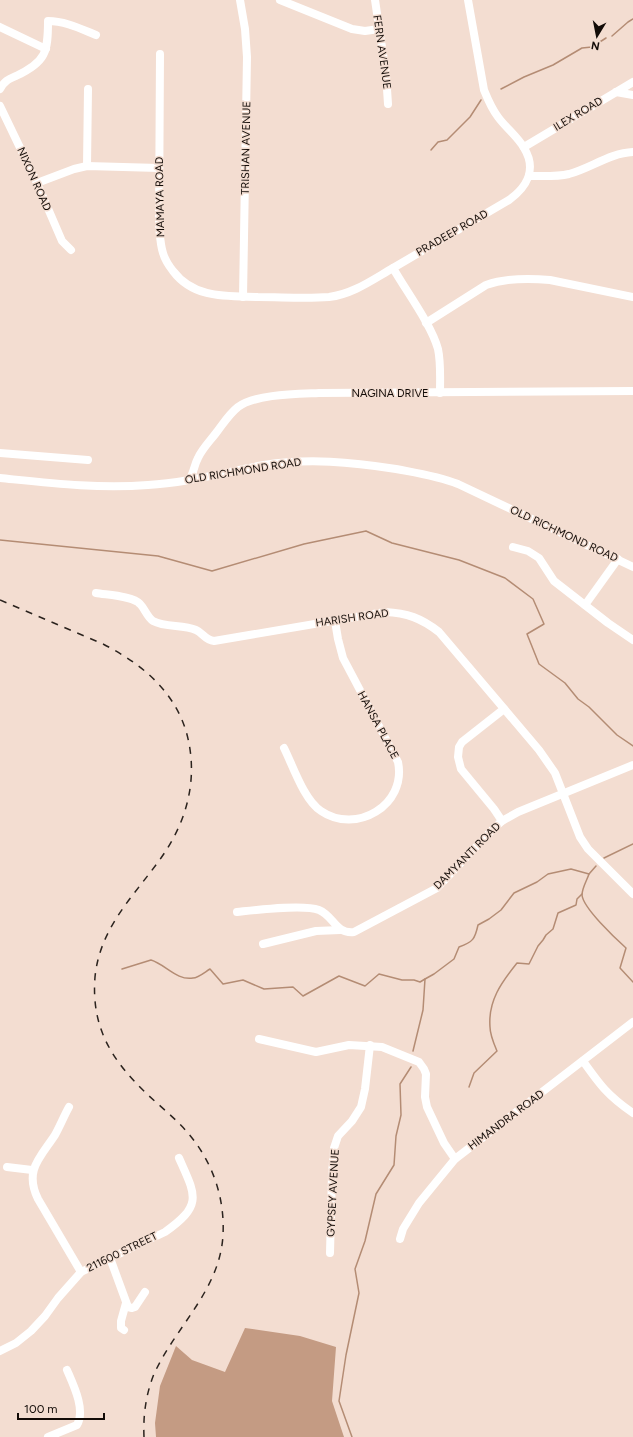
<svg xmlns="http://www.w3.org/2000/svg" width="633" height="1437" font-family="Figtree,sans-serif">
<rect width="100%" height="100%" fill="#f3ddd1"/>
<polygon fill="#c49b83" points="245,1328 300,1336 336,1347 332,1401 344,1437 156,1437 155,1423 160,1386 176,1346 192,1360 225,1372"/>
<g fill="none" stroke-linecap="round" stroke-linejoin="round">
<g stroke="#b48c74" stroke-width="1.5">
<polyline points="612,36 628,22 633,19"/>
<polyline points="501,89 524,77 553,65 582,48 592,47 606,38"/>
<polyline points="431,150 438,142 447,140 470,117 481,100"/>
<polyline points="0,540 158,556 212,571 304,544 366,531 392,543 459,560 505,578 533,599 544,624 527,634 539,664 565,683 578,699 589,707 617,735 633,746"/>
<polyline points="604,858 633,844"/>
<path d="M589,874C587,880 582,888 582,895C583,908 616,939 626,948L620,968L633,982"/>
<path d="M122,969L151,960C165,964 177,981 193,978C198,978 205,972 210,969L223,984L243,980L264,989L293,987L303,996L339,976L365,986L379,974L402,980H414L420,982L425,979"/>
<path d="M413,1051L423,1010L425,979L434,974L454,959L459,947C473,942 475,939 478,925L489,919L501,910L514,893L537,882L548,874L571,869L589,874L596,866"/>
<path d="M469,1087L474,1073L497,1051C494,1044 490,1035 490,1027C488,1001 501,983 517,963L529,964L538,946L543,940L546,935L553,929L558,913L576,905L577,899L582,894"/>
<polyline points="352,1437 339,1401 346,1355 359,1293 355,1269 365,1241 376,1194 394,1165 396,1136 401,1115 400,1084 411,1067"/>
</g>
<g stroke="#fff" stroke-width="8">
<polyline points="240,0 245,29 247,57 243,297"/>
<polyline points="280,0 352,29 365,31 379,29"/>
<polyline points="375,0 386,74 388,104"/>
<polyline points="0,27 46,49"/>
<path d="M160,54L159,225C160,234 160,244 163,253C165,260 169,266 173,271C194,299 227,296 258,297C282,297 305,299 329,297C353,294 372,280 393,268"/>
<path d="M0,89C4,81 9,79 16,76C46,62 48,52 48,21C65,21 81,29 96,35"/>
<polyline points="616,92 633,95"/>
<polyline points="0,106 37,183 62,241 71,250"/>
<polyline points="524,147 633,82"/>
<polyline points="87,166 88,89"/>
<path d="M529,176C543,176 556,177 569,174C591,168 610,153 633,152"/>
<polyline points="37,183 74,169 87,166 159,168"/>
<path d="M426,323L486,285C506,278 529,278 550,280L633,297"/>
<path d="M440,393C440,378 441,363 438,349C431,324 406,291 393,268L509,200C527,187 537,169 524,148C518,137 506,128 498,117C492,109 488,100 484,90L468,0"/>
<polyline points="0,453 88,460"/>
<path d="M0,478C49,483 98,489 148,485C187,483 225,472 264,465C309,458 351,462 396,469C417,473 438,476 458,484L633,567"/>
<path d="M189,480C194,473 194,465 198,458C202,449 210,441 216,433C223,424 229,414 238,407C256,394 296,394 319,393L633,391"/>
<polyline points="513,547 528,551 539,558 554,581 608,623 633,640"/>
<path d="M96,593C107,595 133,596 140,604C145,609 147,617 153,621C166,628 183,624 196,630C203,633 205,640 214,641L385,612C407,613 421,618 439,632L539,750L555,773L580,837L588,849L633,894"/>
<polyline points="585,605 618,559"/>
<path d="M284,748C293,766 304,800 321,811C356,835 407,805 398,762L343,658L338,639L335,621"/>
<polyline points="502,821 494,809 461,769 458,757 459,747 462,742 504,709"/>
<path d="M237,912C256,910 303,904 319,910C334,916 335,934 354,932L437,888L493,829L502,821L518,812L633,765"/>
<polyline points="263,944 316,931 340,930"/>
<polyline points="259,1039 316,1052 349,1045 382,1047 419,1062 424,1069 426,1074 425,1097 427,1107 444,1143 455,1159"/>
<path d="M583,1061C600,1085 608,1096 633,1113"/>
<path d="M69,1107C64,1116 60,1126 55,1135C40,1158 24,1170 38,1199L81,1272"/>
<polyline points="7,1167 32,1170"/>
<polyline points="400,1239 403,1229 419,1203 455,1159 633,1022"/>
<polyline points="330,1253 332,1174 334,1148 338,1136 352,1121 361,1107 365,1089 370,1045"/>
<polyline points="110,1258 128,1307 132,1308 135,1307 145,1292"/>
<polyline points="124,1330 121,1328 121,1321 126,1303"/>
<path d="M0,1351L16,1343L31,1331L45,1316L58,1298L81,1272L165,1232C203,1205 196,1196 179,1158"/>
<path d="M48,1437L77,1425C86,1410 73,1384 67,1370"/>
</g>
<path stroke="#2b231e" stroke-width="1.5" stroke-dasharray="7 7" stroke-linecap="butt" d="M0,600L103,644C140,663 173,689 186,731C199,776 188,820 161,858C134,896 100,927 95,977C91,1028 112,1061 148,1095C161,1107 176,1119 188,1133C212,1161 225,1197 223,1235C220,1290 176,1326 154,1374C146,1394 143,1415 144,1437"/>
</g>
<g text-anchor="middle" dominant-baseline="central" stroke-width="3" stroke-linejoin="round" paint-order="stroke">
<g font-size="11" fill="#120b07" stroke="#f3ddd1">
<text transform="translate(382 52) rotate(82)">FERN AVENUE</text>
<text transform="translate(578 114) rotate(-31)">ILEX ROAD</text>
<text transform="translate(246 148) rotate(-89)">TRISHAN AVENUE</text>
<text transform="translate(34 179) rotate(66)">NIXON ROAD</text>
<text transform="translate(160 197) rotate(-91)">MAMAYA ROAD</text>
<text transform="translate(452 233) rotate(-30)">PRADEEP ROAD</text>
<text x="390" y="393">NAGINA DRIVE</text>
<text transform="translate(243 471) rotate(-9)">OLD RICHMOND ROAD</text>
<text transform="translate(564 534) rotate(25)">OLD RICHMOND ROAD</text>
<text transform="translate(352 618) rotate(-8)">HARISH ROAD</text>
<text transform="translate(378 725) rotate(62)">HANSA PLACE</text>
<text transform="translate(467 856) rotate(-45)">DAMYANTI ROAD</text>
<text transform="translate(506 1120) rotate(-37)">HIMANDRA ROAD</text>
<text transform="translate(333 1193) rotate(-87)">GYPSEY AVENUE</text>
<text transform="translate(122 1252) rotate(-26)">211600 STREET</text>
</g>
</g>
<g transform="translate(597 36) rotate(190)" stroke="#f3ddd1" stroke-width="3" paint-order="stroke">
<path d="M0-3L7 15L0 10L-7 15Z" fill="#120b07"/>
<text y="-6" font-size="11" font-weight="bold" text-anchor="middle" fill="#120b07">N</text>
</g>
<path d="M18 1413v6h86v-6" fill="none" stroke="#120b07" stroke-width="2"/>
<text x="24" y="1413" font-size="12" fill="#120b07" stroke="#f3ddd1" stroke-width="3" paint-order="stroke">100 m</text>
</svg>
